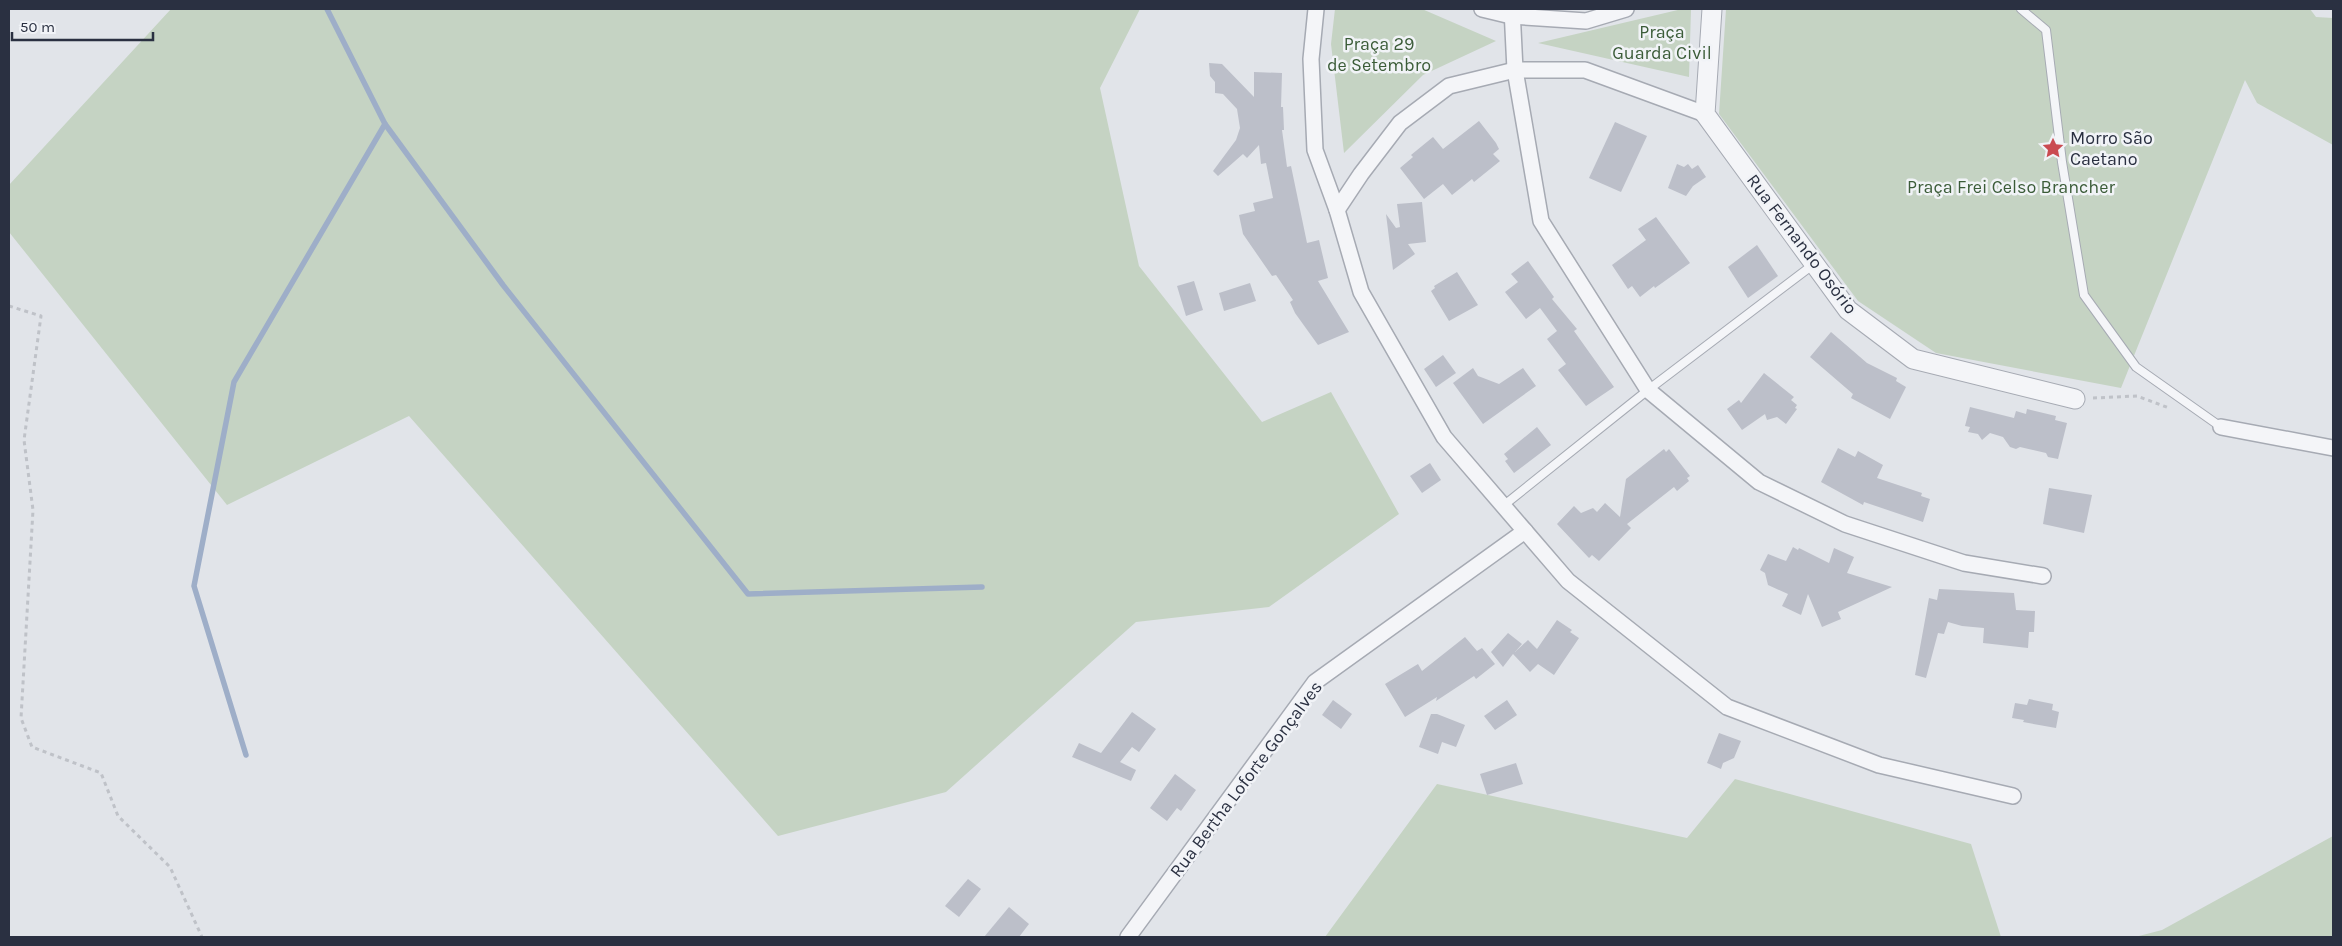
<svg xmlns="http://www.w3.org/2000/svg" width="2342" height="946" font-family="Karla,sans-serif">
<rect width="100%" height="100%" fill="#e1e4e9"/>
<g fill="#c5d3c3">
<polygon points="171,9 1140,9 1100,88 1139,266 1262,422 1331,392 1399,514 1269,607 1136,622 946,792 778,836 409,416 227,505 9,232 9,185"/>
<polygon points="1335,9 1422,9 1496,41 1423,75 1344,153 1331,44"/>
<polygon points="1682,9 1691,9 1689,77 1538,43"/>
<polygon points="1726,9 2310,9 2316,17 2333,18 2333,145 2257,103 2245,80 2121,388 1936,353 1858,301 1719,114"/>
<polygon points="1735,779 1971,844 2001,937 1325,937 1437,784 1687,838"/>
<polygon points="2333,836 2333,937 2135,937 2162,930"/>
</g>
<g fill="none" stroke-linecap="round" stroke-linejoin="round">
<g stroke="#9eaec8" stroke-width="5.5">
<polyline points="327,9 385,124 503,285 748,594 982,587"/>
<polyline points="246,755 194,586 234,382 385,124"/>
</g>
</g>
<g fill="#bcbfc9">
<polygon points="1209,63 1222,64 1254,97 1254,72 1282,73 1281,107 1283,107 1284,130 1282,130 1287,167 1291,166 1307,243 1319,240 1328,278 1318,281 1349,332 1318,345 1295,313 1290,302 1293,300 1276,275 1272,276 1243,234 1239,215 1255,211 1253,203 1273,198 1266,163 1261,164 1259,145 1247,158 1243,154 1218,176 1213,171 1236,140 1240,128 1237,109 1223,94 1215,93 1215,82 1210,76"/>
<polygon points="1479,121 1496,143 1499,149 1493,154 1500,161 1474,182 1472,179 1452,195 1443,184 1424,199 1400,168 1413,157 1411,155 1433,137 1443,149"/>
<polygon points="1615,122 1647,136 1621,192 1589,178"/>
<polygon points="1677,164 1684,167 1688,164 1692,169 1698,165 1706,177 1693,186 1686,196 1668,188"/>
<polygon points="1422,202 1426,242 1408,244 1415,254 1393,270 1386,214 1396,228 1400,227 1397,204"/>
<polygon points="1656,217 1690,263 1655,288 1654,286 1640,297 1632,286 1628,289 1612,265 1646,240 1638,229"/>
<polygon points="1757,245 1778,276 1748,298 1728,267"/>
<polygon points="1528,261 1554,297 1552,299 1577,329 1574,331 1614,387 1586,406 1558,370 1566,364 1547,339 1557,331 1540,308 1526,319 1505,292 1518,282 1511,274"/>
<polygon points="1457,272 1478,305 1449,321 1431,291 1435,288 1434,286"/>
<polygon points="1194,281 1203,310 1186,316 1177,286"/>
<polygon points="1250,283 1256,301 1224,311 1219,293"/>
<polygon points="1831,332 1867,363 1897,378 1896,381 1906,387 1890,419 1851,398 1853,394 1810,357"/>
<polygon points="1443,355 1456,373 1436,387 1424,369"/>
<polygon points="1473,368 1478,376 1499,384 1523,368 1536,386 1483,424 1453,383"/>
<polygon points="1764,373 1794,397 1791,400 1797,405 1795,408 1797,409 1786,424 1777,417 1767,420 1765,414 1742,430 1727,409 1739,400 1741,403"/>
<polygon points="1970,407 2014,418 2016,411 2026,414 2027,409 2056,416 2055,420 2067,423 2058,459 2048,457 2046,453 2020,447 2016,449 2010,447 2003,437 1990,433 1982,440 1978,434 1968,432 1970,427 1965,426"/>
<polygon points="1537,427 1551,445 1514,473 1505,461 1508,459 1504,454"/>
<polygon points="1838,448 1855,457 1858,451 1883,465 1877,478 1922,493 1921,496 1930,499 1923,522 1864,502 1863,505 1821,482"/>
<polygon points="1664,449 1666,452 1669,449 1690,476 1687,478 1689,481 1677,491 1674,487 1627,524 1631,528 1599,561 1592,555 1589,558 1557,524 1574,506 1581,513 1593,508 1597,512 1605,503 1620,517 1626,479"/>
<polygon points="1430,463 1441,480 1422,493 1410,476"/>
<polygon points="2049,488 2092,495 2084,533 2043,524"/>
<polygon points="1793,547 1798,550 1799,548 1829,563 1834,548 1854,557 1847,573 1892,587 1838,612 1841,619 1822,627 1808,594 1801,615 1782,606 1788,594 1768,585 1765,573 1760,570 1768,554 1786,561"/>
<polygon points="1939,589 2014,593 2016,610 2035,611 2034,632 2029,632 2028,648 1983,643 1984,628 1962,626 1948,622 1944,634 1938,633 1926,678 1915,675 1929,598 1937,600"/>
<polygon points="1557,620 1572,630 1570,632 1579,638 1554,675 1538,664 1530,672 1513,654 1503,667 1491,652 1508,633 1522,644 1515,652 1528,640 1537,649"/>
<polygon points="1465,637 1477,651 1482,648 1495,664 1476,679 1474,676 1436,701 1437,697 1405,717 1385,684 1418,664 1422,671"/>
<polygon points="2029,699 2053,704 2052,710 2059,712 2056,728 2023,722 2024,720 2012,718 2015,703 2027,705"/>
<polygon points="1333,700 1352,714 1341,729 1322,715"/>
<polygon points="1507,700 1517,715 1495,730 1484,716"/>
<polygon points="1132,712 1156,729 1139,752 1132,747 1120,762 1136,770 1131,781 1072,757 1079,743 1101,753"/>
<polygon points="1431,714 1437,714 1465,725 1456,747 1442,742 1438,754 1419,747"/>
<polygon points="1719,733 1741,741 1734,758 1723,763 1721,769 1707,763"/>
<polygon points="1516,763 1523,784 1487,795 1480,774"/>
<polygon points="1175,774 1196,790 1181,811 1177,808 1167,821 1150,808"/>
<polygon points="968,879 981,889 959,917 945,906"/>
<polygon points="1009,907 1029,924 1019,937 984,937"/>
</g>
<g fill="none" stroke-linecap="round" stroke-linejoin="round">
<g stroke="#a6aab3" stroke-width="10">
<g id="service">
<polyline points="2021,9 2046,30 2062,162 2084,295 2136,367 2221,427"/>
<polyline points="1503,506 1648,390 1814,264"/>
</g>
</g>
<g stroke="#a6aab3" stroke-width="18">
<g id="minor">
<polyline points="1316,9 1311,59 1315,150 1337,210 1361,292 1444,437 1568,581 1727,707 1879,765 2013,796"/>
<polyline points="1482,9 1511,16 1586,21 1626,9"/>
<polyline points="1512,9 1515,70 1541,221 1648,390 1759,482 1845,524 1964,563 2043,576"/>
<polyline points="1337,210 1361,174 1400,123 1449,86 1515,70 1585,70 1705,114"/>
<polyline points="2221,427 2333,448"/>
<polyline points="1128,937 1315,682 1525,531"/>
</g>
</g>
<g stroke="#a6aab3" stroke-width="21">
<polyline id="tertiary" points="1712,9 1705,114 1848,310 1913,359 2075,399"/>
</g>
<g stroke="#bfc2c8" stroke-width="3" stroke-dasharray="4 4" stroke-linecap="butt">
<polyline points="9,306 41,316 24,440 33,510 21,718 32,747 101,773 118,816 170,867 202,937"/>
<polyline points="2093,398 2137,396 2169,408"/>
</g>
<use href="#service" stroke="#f4f5f8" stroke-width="8"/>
<use href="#minor" stroke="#f4f5f8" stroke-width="15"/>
<use href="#tertiary" stroke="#f4f5f8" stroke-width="19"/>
</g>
<defs>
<g id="sight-bare" transform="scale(1.725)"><path d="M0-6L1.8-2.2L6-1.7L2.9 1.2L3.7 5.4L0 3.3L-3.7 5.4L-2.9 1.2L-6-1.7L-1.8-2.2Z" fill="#ca4b51" stroke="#f1f3f7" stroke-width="2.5" paint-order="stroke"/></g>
</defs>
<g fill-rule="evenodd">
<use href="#sight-bare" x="2053" y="148"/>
</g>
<g text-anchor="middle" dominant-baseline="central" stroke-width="5" stroke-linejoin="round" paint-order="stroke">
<g font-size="18" fill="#3b5c38" stroke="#f1f3f7">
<text x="1662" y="32">Praça<tspan x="1662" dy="21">Guarda Civil</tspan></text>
<text x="1379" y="44">Praça 29<tspan x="1379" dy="21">de Setembro</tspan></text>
<text x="2011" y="187">Praça Frei Celso Brancher</text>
</g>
<g font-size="18" fill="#2a3041" stroke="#f1f3f7" text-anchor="start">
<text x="2070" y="138">Morro São<tspan x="2070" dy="21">Caetano</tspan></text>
</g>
<g font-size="18" fill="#2a3041" stroke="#f1f3f7">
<text transform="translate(1802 244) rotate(53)">Rua Fernando Osório</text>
<text transform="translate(1246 779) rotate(-53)">Rua Bertha Loforte Gonçalves</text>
</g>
</g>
<rect width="2342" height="946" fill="none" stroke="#2a3041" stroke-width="20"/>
<path d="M12 32v8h141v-8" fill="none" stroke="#2a3041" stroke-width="2.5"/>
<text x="20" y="32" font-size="15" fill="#2a3041" stroke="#f1f3f7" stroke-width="4" paint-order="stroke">50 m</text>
</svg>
